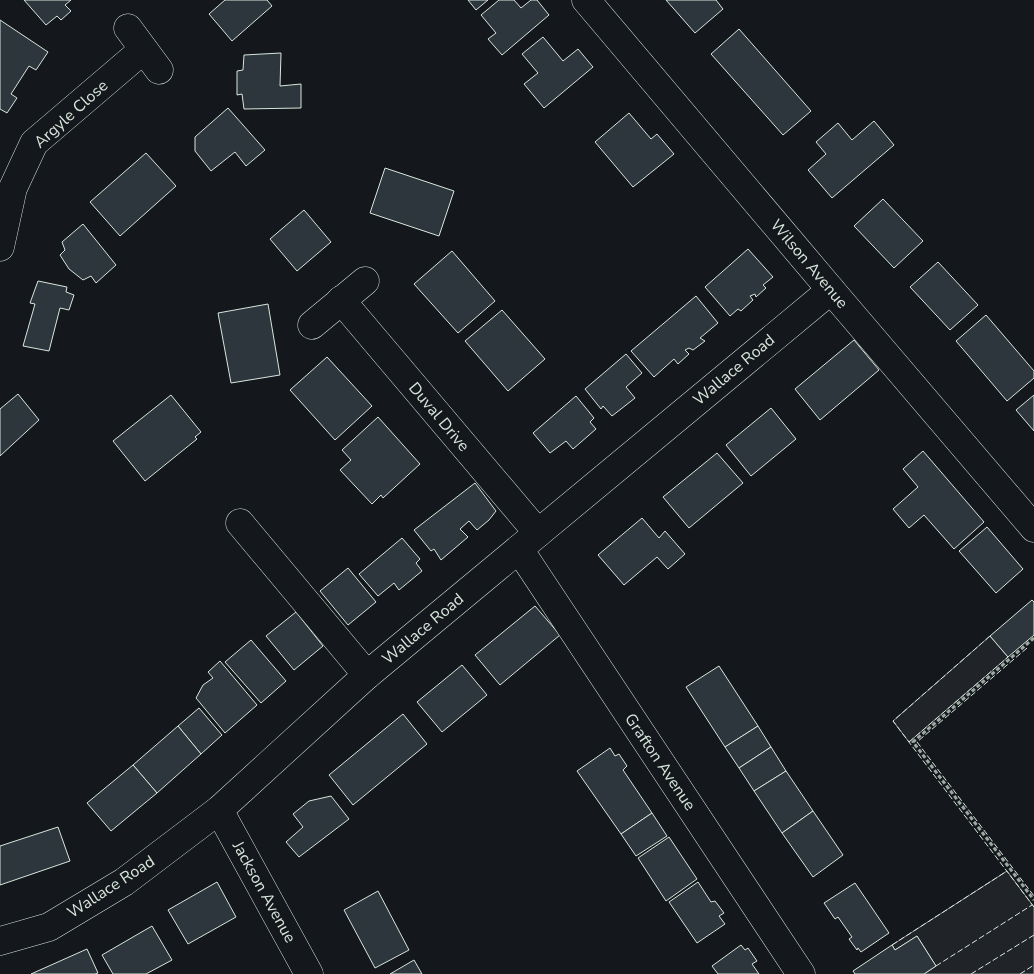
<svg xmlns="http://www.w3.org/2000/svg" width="1034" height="974" font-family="'Nunito Sans',sans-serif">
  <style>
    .green { fill: #202428; stroke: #939e99 }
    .building { fill: #2c363c; stroke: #d8e6dc }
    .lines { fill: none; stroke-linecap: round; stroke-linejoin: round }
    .minor-casing { stroke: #d8e6dc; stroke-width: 29 }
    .path { stroke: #9da8a2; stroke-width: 3; stroke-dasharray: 4 2.5; stroke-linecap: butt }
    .minor { stroke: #14181c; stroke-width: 28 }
    .fence { stroke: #d8e6dc; stroke-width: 1; stroke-dasharray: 6 2.5; stroke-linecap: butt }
    .labels { text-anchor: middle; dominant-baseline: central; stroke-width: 4; stroke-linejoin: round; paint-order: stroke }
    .street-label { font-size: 16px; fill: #d8e6dc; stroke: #14181c }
  </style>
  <rect width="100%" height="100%" fill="#14181c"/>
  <g class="green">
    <path d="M990,636l18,21 -99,85 -16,-21z"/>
    <path d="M1007,871l27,36v67h-110l12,-8 -19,-30 -22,14 -3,-5z"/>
  </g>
  <g class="building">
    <path d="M24,0h47l-6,5 6,6 -10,9 -4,-4 -11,9z"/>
    <path d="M225,0h42l5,6 -40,35 -23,-27z"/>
    <path d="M468,0h20l-12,10z"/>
    <path d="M499,0h15l7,8 10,-8h6l12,15 -47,40 -14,-16 8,-6 -15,-18z"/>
    <path d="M666,0h50l7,9 -28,24z"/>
    <path d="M0,20l48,32 -12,18 -7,-4 -18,28 6,4 -10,15 -7,-4z"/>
    <path d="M739,29l72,82 -28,24 -72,-81z"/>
    <path d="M543,37l20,24 15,-12 15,18 -49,41 -20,-24 14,-11 -16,-19z"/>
    <path d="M281,53l-1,33 21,-2v24l-57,1 -2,-15 -5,1v-24l6,-1 1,-15z"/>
    <path d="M228,108l37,42 -19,16 -11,-14 -24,19 -16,-20v-14z"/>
    <path d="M629,113l22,26 6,-5 17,20 -41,33 -38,-45z"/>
    <path d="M874,121l20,24 -62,53 -24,-28 18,-16 -10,-12 22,-19 14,17z"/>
    <path d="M146,153l30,33 -56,50 -30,-34z"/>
    <path d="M385,168l69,23 -15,45 -69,-23z"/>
    <path d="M883,199l40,42 -29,27 -40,-42z"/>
    <path d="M304,210l27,32 -34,29 -27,-32z"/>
    <path d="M83,224l33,41 -20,18 -5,-7 -8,4 -14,-11 -9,-14 5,-5 -3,-8z"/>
    <path d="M748,249l25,28 -10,8 3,3 -10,9 -1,-3 -5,2 3,4 -12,11 -3,-2 -8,7 -25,-29z"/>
    <path d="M452,251l43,50 -37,32 -44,-49z"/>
    <path d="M938,262l40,43 -28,25 -40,-43z"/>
    <path d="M38,281l29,6 -1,5 8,3 -5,15 -9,-2 -11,43 -26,-5 12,-42 -5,-1z"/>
    <path d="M696,296l22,27 -18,15 5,3 -12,9 -4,-2 -4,2 4,4 -11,10 -4,-5 -20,18 -23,-26z"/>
    <path d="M268,304l12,71 -49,8 -13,-70z"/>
    <path d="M502,310l43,49 -37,32 -43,-50z"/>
    <path d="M986,315l48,56v7l-27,23 -51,-60z"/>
    <path d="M854,340l25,30 -59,50 -25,-31z"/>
    <path d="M626,354l16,19 -16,14 9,11 -23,18 -9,-10 -2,3 -16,-20z"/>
    <path d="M327,357l45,49 -37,34 -45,-50z"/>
    <path d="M18,394l21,26 -39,36v-47z"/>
    <path d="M171,395l30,37 -6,5 2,2 -52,42 -32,-40z"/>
    <path d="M1034,395v36l-18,-21z"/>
    <path d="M576,396l18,22 -4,4 6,7 -23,20 -7,-8 -16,12 -17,-20z"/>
    <path d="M771,408l25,31 -45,37 -25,-31z"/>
    <path d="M378,417l42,47 -37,34 -2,-3 -9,9 -32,-34 11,-10 -9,-10z"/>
    <path d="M923,451l61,71 -30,27 -30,-34 -15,13 -16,-19 25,-22 -15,-18z"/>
    <path d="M717,453l26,30 -54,45 -26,-31z"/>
    <path d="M475,483l21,28 -7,9 -12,10 -8,-9 -9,8 8,8 -27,23 -7,-11 -3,2 -17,-21z"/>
    <path d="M642,518l17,20 6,-7 20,23 -17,15 -11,-12 -33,28 -26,-30z"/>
    <path d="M987,527l36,42 -27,24 -37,-42z"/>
    <path d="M402,538l18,21 -4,4 6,8 -23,19 -5,-7 -16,13 -19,-22z"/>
    <path d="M348,568l28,34 -28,23 -28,-34z"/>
    <path d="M1032,600l2,2v33l-26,22 -18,-21z"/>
    <path d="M535,606l25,29 -60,50 -25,-30z"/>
    <path d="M296,612l27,34 -29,24 -28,-34z"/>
    <path d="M251,640l35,41 -25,22 -36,-41z"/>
    <path d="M220,661l37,44 -32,28 -29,-35 7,-13 10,-7 -5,-6z"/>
    <path d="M462,665l25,30 -45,37 -25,-30z"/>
    <path d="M719,666l39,60 -33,21 -39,-60z"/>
    <path d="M199,708l23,27 -21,19 -23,-28z"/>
    <path d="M403,714l24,30 -74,61 -24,-30z"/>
    <path d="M178,726l23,28 -44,39 -24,-28z"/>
    <path d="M758,726l13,21 -32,21 -14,-21z"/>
    <path d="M771,747l15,24 -32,20 -15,-23z"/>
    <path d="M610,748l5,8 4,-2 8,12 -4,4 29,43 -31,21 -44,-63z"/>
    <path d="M133,765l24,28 -46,38 -24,-28z"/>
    <path d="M786,771l27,40 -31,22 -28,-42z"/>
    <path d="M331,796l18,23 -50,38 -13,-15 17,-15 -10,-13 16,-13z"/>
    <path d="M813,811l30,44 -30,22 -31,-44z"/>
    <path d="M652,813l15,23 -31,20 -15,-22z"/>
    <path d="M58,827l12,34 -70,24v-39z"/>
    <path d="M669,837l28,42 -31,22 -28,-43z"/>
    <path d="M217,882l19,35 -48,27 -20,-34z"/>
    <path d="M698,882l13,20 4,-1 9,12 -5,3 6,8 -28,19 -28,-41z"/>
    <path d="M855,883l34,50 -28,19 -3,-4 -1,2 -8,-11 3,-2 -14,-20 -3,2 -11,-16z"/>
    <path d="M378,891l31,59 -34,18 -31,-58z"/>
    <path d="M152,926l20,34 -26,14h-33l-11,-19z"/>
    <path d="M917,936l19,30 -12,8h-69l-2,-3 39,-26 3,5z"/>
    <path d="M741,945l4,5 3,-2 9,13 -5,3 7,10h-41l-6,-8z"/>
    <path d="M87,949l11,24 -3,1h-64z"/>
    <path d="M414,960l8,14h-32z"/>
  </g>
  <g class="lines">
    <defs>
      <g id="minor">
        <path d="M586,0l245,290 203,238"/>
        <path d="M128,28l31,42"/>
        <path d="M0,247l13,-59 21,-45 109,-93"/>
        <path d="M341,300l197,233"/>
        <path d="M312,325l53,-44"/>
        <path d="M240,523l127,152"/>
        <path d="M519,549l282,425"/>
        <path d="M219,810l90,164"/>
        <path d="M0,941l49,-14 75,-45 95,-72 148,-135 464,-385"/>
      </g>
    </defs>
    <use href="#minor" class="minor-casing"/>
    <path class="path" d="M1034,638l-121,104 121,158"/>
    <use href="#minor" class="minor"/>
    <g class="fence">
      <path d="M990,636l-97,85 141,186"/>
      <path d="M1027,648l-110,94 117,154"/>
      <path d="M909,742l99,-85"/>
      <path d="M892,945l115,-74"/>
      <path d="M936,966l96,-61"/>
      <path d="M971,974l63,-39"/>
      <path d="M1020,974l14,-9"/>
    </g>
  </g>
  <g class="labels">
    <g class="street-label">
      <text transform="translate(71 114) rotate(-42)">Argyle Close</text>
      <text transform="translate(809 264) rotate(50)">Wilson Avenue</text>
      <text transform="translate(734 370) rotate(-40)">Wallace Road</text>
      <text transform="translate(439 417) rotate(50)">Duval Drive</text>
      <text transform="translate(423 629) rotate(-40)">Wallace Road</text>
      <text transform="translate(660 762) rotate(56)">Grafton Avenue</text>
      <text transform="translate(111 887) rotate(-33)">Wallace Road</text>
      <text transform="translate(264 892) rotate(61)">Jackson Avenue</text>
    </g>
  </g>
</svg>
